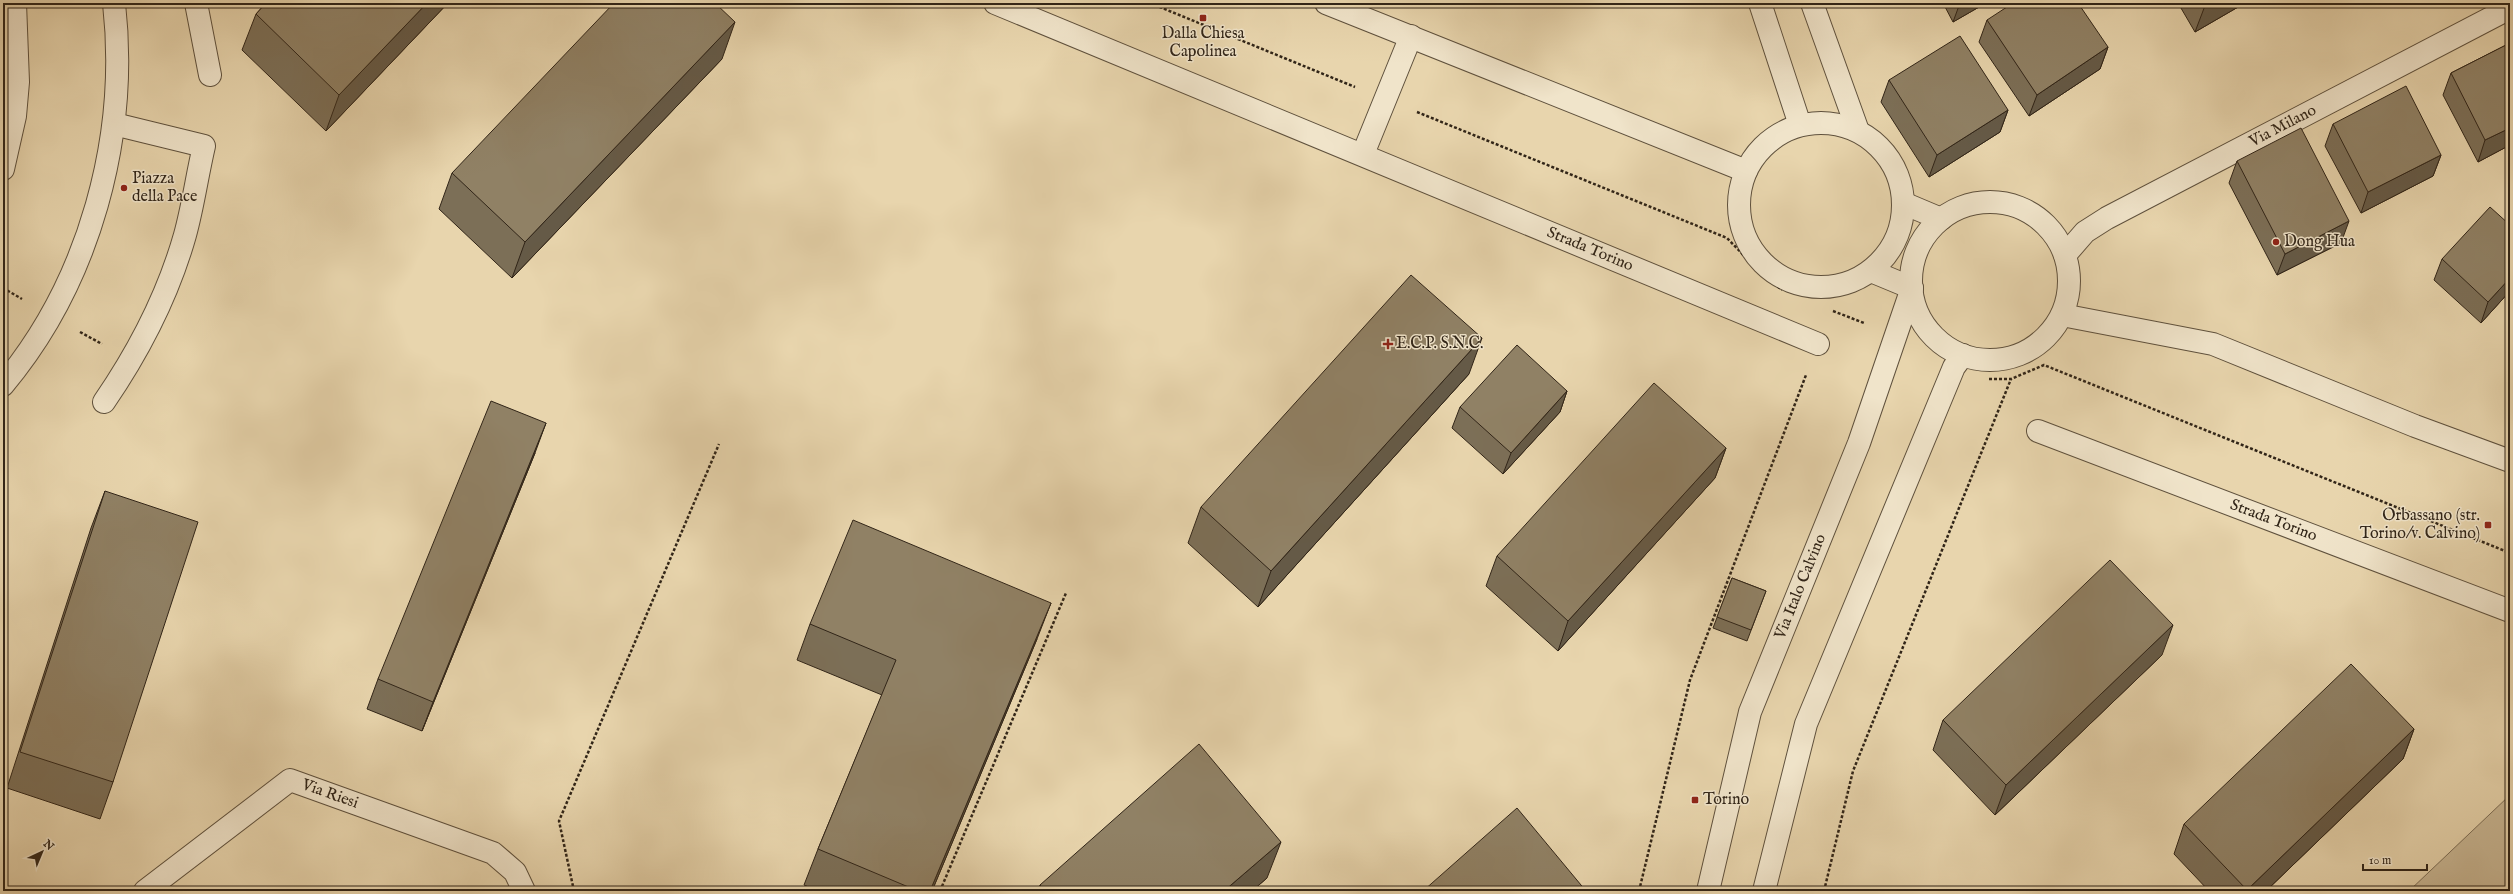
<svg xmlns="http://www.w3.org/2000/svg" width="2513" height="894" font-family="'IM FELL English',serif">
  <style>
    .green { fill: #c9b794; stroke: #7d6e56 }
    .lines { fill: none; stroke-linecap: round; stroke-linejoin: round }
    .minor-casing { stroke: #5f513d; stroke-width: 24 }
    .path { stroke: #312518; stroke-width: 2.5; stroke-dasharray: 3 2; stroke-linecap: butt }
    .minor { stroke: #f0e4ca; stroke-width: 22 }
    .wall { fill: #7c6f57; stroke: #312518 }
    .shaded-wall { fill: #655a47; stroke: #312518 }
    .building { fill: #908165; stroke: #312518 }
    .poi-dot { fill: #8f2418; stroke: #f0e4ca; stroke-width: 1.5 }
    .labels { text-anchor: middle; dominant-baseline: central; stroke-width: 3; stroke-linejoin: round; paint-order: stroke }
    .poi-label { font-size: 16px; fill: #312518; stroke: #f0e4ca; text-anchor: start }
    .street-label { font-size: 16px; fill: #312518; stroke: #f0e4ca }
  </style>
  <rect width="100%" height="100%" fill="#e8d5ad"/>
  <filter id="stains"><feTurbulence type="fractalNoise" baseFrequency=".005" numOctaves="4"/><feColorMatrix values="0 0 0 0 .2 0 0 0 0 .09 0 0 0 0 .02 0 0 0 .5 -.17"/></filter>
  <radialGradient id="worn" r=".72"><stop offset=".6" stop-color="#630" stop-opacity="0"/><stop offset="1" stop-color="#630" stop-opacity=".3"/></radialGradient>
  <path class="green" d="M2510,795v96h-101z"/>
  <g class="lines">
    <defs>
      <g id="minor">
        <path d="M196,3l14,72"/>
        <path id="s1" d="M995,3l823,341"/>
        <path d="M1326,3l420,168"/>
        <path d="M1760,3l40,122"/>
        <path d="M1812,3l46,128"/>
        <circle cx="1821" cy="205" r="82"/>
        <path d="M1363,154l48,-118"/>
        <path d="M3,169l12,-53 3,-34 -3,-79"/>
        <circle cx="1990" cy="281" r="79"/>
        <path d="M1903,203l38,16"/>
        <path id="s2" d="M2065,255l20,-23 22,-14 403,-210"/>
        <path d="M1871,271l41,17"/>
        <path d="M2062,315l151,29 202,82 95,35"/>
        <path d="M3,385c87,-104 126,-248 111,-382"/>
        <path d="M104,402c35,-51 64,-107 81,-167 8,-29 12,-59 19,-89l-90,-22"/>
        <path id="s3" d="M2038,431l472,180"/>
        <path id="s4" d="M145,891l145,-111 203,73 22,19 9,19"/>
        <path id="s5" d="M1708,891l42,-179 109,-269 53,-155"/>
        <path d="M1764,891l42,-167 148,-357 9,-12"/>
      </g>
    </defs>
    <use href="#minor" class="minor-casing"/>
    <g class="path">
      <path d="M1150,3l205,84"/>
      <path d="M1417,112l310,126 32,33 23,19"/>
      <path d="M3,288l19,11"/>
      <path d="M1833,311l31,12"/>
      <path d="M80,332l22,12"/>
      <path d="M1989,379h22l33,-14 466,188"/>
      <path d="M574,891l-15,-70 160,-377"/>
      <path d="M940,891l126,-298"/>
      <path d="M1639,891l51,-211 116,-305"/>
      <path d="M1824,891l29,-120 158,-392"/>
    </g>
    <use href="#minor" class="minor"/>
  </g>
  <g class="wall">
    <path d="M266,3h182l-122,128 -84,-81 14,-36z"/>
    <path d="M1943,3h43l-33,19z"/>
    <path d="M2178,3h67l-50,29z"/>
    <path d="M1987,20l121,27 -8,22 -71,47 -50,-74z"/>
    <path d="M2510,43v102l-32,17 -35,-67 8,-22z"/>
    <path d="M722,59l-210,219 -73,-69 13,-36z"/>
    <path d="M1889,80l119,30 -8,22 -71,45 -48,-75z"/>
    <path d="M2333,124l108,31 -8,21 -72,37 -36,-67z"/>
    <path d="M2237,161l104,82 -64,32 -48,-92z"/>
    <path d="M2510,225v66l-29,32 -47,-43 8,-21z"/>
    <path d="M1469,374l-211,233 -70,-64 13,-36z"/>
    <path d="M1567,391l-7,21 -57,62 -51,-46 8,-21z"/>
    <path d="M1726,448l-11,30 -157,173 -72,-65 11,-30z"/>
    <path d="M535,453l-113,278 -55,-22 11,-30z"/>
    <path d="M105,491l8,291 -13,37 -93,-31 84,-260z"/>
    <path d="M1732,578l34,13 -19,50 -34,-13z"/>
    <path d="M810,624l227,15 -105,252h-114l-14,-6 14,-36 64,-154 -85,-35z"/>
    <path d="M2162,655l-167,160 -62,-65 10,-30z"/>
    <path d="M2414,729l-11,30 -137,132h-57l-35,-37 10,-30z"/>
    <path d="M1267,878l-15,13h-215l3,-6z"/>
  </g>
  <g class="shaded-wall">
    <path d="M427,3h21l-122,128 13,-36z"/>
    <path d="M1960,3h26l-33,19z"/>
    <path d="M2206,3h39l-50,29z"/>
    <path d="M735,22l-13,37 -210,219 13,-36z"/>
    <path d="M2108,47l-8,22 -71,47 8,-21z"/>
    <path d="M2008,110l-8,22 -71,45 8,-22z"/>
    <path d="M2510,128v17l-32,17 7,-22z"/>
    <path d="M2441,155l-8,21 -72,37 7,-21z"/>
    <path d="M2349,221l-8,22 -64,32 8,-21z"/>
    <path d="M2510,278v13l-29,32 7,-21z"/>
    <path d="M1482,338l-13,36 -211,233 13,-36z"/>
    <path d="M1567,391l-7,21 -57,62 8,-21z"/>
    <path d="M546,423l-11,30 -113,278 11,-29z"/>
    <path d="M1726,448l-11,30 -157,173 10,-30z"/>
    <path d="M1051,603l-14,36 -105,252h-2z"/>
    <path d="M2173,625l-11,30 -167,160 11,-30z"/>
    <path d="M2414,729l-11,30 -137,132h-20l1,-1z"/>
    <path d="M1281,842l-14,36 -15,13h-28z"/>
  </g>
  <g class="building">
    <path d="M266,3h161l-88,92 -83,-81z"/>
    <path d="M614,3h101l20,19 -210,220 -73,-69z"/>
    <path d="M2013,3h65l30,44 -71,48 -50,-75z"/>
    <path d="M1960,36l48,74 -71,45 -48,-75z"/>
    <path d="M2510,43v85l-25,12 -34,-67z"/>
    <path d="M2406,86l35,69 -73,37 -35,-68z"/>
    <path d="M2301,128l48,93 -64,33 -48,-93z"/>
    <path d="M2490,207l20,18v53l-22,24 -46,-43z"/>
    <path d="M1411,275l71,63 -211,233 -70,-64z"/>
    <path d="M1517,345l50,46 -56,62 -51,-46z"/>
    <path d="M1654,383l72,65 -158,173 -71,-65z"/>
    <path d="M491,401l55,22 -113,279 -55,-23z"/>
    <path d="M105,491l93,31 -85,260 -93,-30z"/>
    <path d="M853,520l198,83 -121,288h-12l-100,-42 78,-189 -86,-36z"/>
    <path d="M2110,560l63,65 -167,160 -63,-65z"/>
    <path d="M1732,578l34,13 -15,39 -34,-13z"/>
    <path d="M2351,664l63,65 -167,161 -63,-66z"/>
    <path d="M1199,744l82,98 -57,49h-179l-5,-6z"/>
    <path d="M1517,808l69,83h-163z"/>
  </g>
  <g class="poi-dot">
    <rect x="1199" y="14" width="8" height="8" rx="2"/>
    <circle cx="124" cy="188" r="4"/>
    <circle cx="2276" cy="242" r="4"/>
    <path d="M1386 338h4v4h4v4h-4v4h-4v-4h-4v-4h4z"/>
    <rect x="2484" y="521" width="8" height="8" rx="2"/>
    <rect x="1691" y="796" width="8" height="8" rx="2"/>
  </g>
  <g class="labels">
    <g class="poi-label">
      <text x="1203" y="34" text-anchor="middle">Dalla Chiesa<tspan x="1203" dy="18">Capolinea</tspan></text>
      <text x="132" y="179">Piazza<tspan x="132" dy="18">della Pace</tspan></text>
      <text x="2284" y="242">Dong Hua</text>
      <text x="1396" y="344">E.C.P. S.N.C.</text>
      <text x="2480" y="516" text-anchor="end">Orbassano (str.<tspan x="2480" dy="18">Torino/v. Calvino)</tspan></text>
      <text x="1703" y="800">Torino</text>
    </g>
    <g class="street-label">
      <text stroke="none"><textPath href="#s2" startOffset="255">Via Milano</textPath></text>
      <text stroke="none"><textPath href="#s1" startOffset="644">Strada Torino</textPath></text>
      <text stroke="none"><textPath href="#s3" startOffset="252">Strada Torino</textPath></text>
      <text stroke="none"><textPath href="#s5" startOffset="319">Via Italo Calvino</textPath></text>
      <text stroke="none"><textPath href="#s4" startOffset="225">Via Riesi</textPath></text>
    </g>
  </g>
  <rect width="2513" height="894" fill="none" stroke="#e8d5ad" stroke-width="16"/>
  <rect x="4" y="4" width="2505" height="886" fill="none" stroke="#312518" stroke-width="2"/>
  <rect x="8" y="8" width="2497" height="878" fill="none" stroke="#312518"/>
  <g transform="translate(42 852) rotate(44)" stroke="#f0e4ca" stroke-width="3" paint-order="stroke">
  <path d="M0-3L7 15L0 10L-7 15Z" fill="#312518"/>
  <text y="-6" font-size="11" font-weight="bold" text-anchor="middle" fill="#312518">N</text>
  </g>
  <path d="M2363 864v6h64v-6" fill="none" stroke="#312518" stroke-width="2"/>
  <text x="2369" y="864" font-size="12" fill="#312518" stroke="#f0e4ca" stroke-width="3" paint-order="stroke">10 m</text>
  <rect width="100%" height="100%" filter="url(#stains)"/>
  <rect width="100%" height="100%" fill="url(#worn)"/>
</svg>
